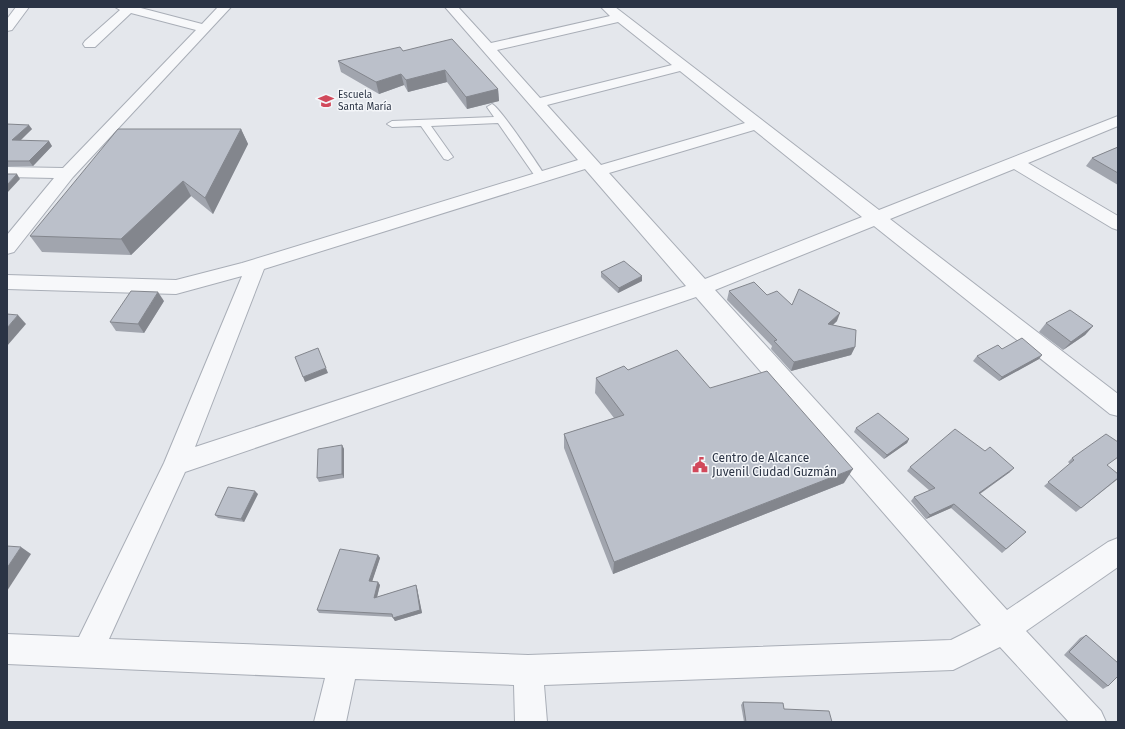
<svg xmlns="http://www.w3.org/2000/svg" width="1125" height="729" font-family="'Fira Sans',sans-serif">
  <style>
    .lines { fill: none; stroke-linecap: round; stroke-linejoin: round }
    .lane-casing { stroke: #a9aeb7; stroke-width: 2 }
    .street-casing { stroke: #a9aeb7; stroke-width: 2 }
    .lane { fill: #f7f8fa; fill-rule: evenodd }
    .street { fill: #f7f8fa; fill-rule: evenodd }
    .wall { fill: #a1a5ae }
    .shaded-wall { fill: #83868d }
    .building { fill: #bbc0ca; stroke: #83868d }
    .labels { text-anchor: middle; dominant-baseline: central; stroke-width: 3; stroke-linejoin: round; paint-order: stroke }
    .far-poi-label { font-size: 10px; fill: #2b3445; stroke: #f4f6f9; text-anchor: start }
    .poi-label { font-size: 12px; fill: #2b3445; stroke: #f4f6f9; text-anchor: start }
  </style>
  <rect width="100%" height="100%" fill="#e4e7ec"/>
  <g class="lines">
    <defs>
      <path id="lane" d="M492,104c7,2 47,62 54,73l-1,2h-8l-39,-56 -67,3 22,31 -5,3 -4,-1 -23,-33 -29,1 -5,-3 5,-3 102,-4 -7,-10z"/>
      <g id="street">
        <path d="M16,7h13l-17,23 -5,1v-12z"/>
        <path d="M115,7h22l65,17 16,-17h13l-158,170 -59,75 -7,2v-19l47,-57 -47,-1v-10l56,1 133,-138 -65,-17 -36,34h-10l-2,-3 2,-3 35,-31z"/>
        <path d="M445,7h13l33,36 119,-27 -9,-9h14l264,203 239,-94v10l-90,37 90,53v14l-6,-2 -98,-59 -124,50 228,175v22l-8,-2 -236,-188 -159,64 292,320 101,-68 10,-4v29l-92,64 75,80 5,11h-37l-69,-75 -47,23 -409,15 3,37h-32l-1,-37 -159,-6 -9,43h-32l11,-44 -318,-14v-30l72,3 85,-174 78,-187 -66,18 -169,-5v-14l169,5 66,-17 336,-103zM618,22l54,43 -132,33 -43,-48zM680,71l65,52 -144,42 -54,-60zM754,130l108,87 -157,62 -96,-106zM585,169l101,117 -491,161 69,-178zM696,297l285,328 -30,15 -423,15 -419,-16 76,-167z"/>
      </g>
    </defs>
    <use href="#lane" class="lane-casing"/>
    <use href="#street" class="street-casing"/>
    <use href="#lane" class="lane"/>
    <use href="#street" class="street"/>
  </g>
  <g class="wall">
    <path d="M403,51l95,38 1,12 -32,8 -20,-27 -39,10 -4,-7 -25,9 -38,-22 -3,-11z"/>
    <path d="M7,124l25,5 -12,11 32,6 -19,20h-26z"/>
    <path d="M241,129l7,15 -35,70 -22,-18 -60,59 -89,-3 -12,-16z"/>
    <path d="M1118,147v38l-32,-19 6,-8z"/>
    <path d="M601,272l41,9 -24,12 -17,-16z"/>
    <path d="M729,291l38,4 70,26 -4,4 22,22 -4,8 -60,16 -20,-22 1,-3 -45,-46z"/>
    <path d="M164,301l-20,32 -28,-2 -6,-9z"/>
    <path d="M1046,323l47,3 -8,9 -22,15 -24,-18z"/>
    <path d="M1002,349l37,10 -40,22 -26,-20 4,-5z"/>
    <path d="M628,370l82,18 134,95 -231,91 -49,-126v-14l50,-16 -19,-25 1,-15z"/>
    <path d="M856,428l53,11 -2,4 -23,16 -30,-27z"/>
    <path d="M342,445l2,4v29l-25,4 -2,-4z"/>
    <path d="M1072,458l35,7 11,14 -42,33 -32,-26 26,-22 -2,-2z"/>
    <path d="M910,467l100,5 -30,22 46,38 -24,21 -51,-45 -25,11 -15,-18 3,-4 16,-6 -23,-20z"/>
    <path d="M258,494l-14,28 -26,-4 -3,-3z"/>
    <path d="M378,555l2,3 -8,23 8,4 -3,12 39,-12 1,3 5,25 -27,8 -2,-4 -74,-4 -2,-3z"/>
    <path d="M1086,635l22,51 -5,3 -39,-34 16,-17z"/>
    <path d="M743,702l41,7 48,13h-88l-3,-17z"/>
  </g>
  <g class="shaded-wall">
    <path d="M445,70l2,12 -39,10 -2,-12z"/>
    <path d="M401,74l3,11 -25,9 -3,-12z"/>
    <path d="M498,89l1,12 -32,8 -1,-12z"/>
    <path d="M29,125l3,4 -16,16 -4,-5z"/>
    <path d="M241,129l7,15 -35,70 -8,-16z"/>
    <path d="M49,141l3,5 -19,20 -4,-5z"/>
    <path d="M17,174l3,5 -13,14v-8z"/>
    <path d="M183,181l8,15 -60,59 -10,-16z"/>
    <path d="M642,276v5l-24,12 1,-5z"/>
    <path d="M158,292l6,9 -20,32 -6,-9z"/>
    <path d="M840,313l-3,8 -12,11 3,-8z"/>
    <path d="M18,315l8,9 -19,22v-18z"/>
    <path d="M1093,326l-8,9 -22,15 8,-8z"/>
    <path d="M855,347l-4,8 -60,16 3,-9z"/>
    <path d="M1042,355l-3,4 -40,22 3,-4z"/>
    <path d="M326,368l2,5 -23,9 -2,-5z"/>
    <path d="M909,439l-2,4 -23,16 3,-4z"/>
    <path d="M342,445l2,4v29l-2,-4z"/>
    <path d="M1014,468l-4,4 -35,25 4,-4z"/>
    <path d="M853,469l-9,14 -231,91 1,-12z"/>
    <path d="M255,491l3,3 -14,28 -3,-3z"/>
    <path d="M954,504l-3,4 -25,11 4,-4z"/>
    <path d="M21,547l10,7 -24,37v-23z"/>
    <path d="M378,555l2,3 -9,27 -2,-4z"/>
    <path d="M378,582l2,3 -4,16 -2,-3z"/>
    <path d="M416,585l1,3 5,25 -27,8 -2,-3z"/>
  </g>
  <g class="building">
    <path d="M452,39l46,50 -32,8 -21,-27 -39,10 -5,-6 -25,8 -38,-21 62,-14 3,4z"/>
    <path d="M7,124l22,1 -17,15 37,1 -20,20h-22z"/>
    <path d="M118,129h123l-36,69 -22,-17 -62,58 -91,-3z"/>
    <path d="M1118,147v26l-26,-15z"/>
    <path d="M7,174h10l-10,11z"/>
    <path d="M624,261l18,15 -23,12 -18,-16z"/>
    <path d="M754,282l13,13 10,-4 15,14 7,-16 41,24 -12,11 28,6 -1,17 -61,15 -20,-21 3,-1 -48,-49z"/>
    <path d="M131,291l27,1 -20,32 -28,-2z"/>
    <path d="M1070,310l23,16 -22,16 -25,-19z"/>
    <path d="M7,314l11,1 -11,13z"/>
    <path d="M1022,338l20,17 -40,22 -25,-21 21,-11 4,4z"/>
    <path d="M318,348l8,20 -23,9 -8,-20z"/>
    <path d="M677,350l33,38 57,-17 86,98 -239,93 -50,-128 60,-19 -28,-37 28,-12 4,4z"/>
    <path d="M878,413l31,26 -22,16 -31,-27z"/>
    <path d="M955,429l30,22 5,-4 24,21 -35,25 47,39 -20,17 -52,-45 -24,11 -16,-18 21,-9 -25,-21z"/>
    <path d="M1106,434l12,8v15l-11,8 11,9v4l-37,30 -33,-26 26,-22 -2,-2z"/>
    <path d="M342,445v29l-25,4 1,-29z"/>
    <path d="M228,487l27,4 -14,28 -26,-4z"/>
    <path d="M7,546l14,1 -14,21z"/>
    <path d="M340,549l38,6 -9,26 9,1 -4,16 42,-13 4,25 -27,8 -1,-4 -75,-4z"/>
    <path d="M1086,635l32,28v13l-10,10 -39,-34z"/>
    <path d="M743,702l40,1 1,6 45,2 3,11h-86z"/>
  </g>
  <defs>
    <symbol id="school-bare" viewBox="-9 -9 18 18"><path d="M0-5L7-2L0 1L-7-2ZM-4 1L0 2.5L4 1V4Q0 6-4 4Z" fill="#d1495b" stroke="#f4f6f9" stroke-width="2.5" paint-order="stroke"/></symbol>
    <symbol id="civic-bare" viewBox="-9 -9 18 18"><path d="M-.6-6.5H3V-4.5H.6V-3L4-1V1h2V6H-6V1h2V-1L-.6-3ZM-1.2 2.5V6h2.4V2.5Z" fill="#d1495b" stroke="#f4f6f9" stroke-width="2.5" paint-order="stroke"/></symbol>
  </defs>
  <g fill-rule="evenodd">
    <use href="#school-bare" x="315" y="90" width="22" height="22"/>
    <use href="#civic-bare" x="689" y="454" width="22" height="22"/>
  </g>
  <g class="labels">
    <g class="far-poi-label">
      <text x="338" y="95">Escuela<tspan x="338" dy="12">Santa María</tspan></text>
    </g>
    <g class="poi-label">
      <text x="712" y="458">Centro de Alcance<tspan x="712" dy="14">Juvenil Ciudad Guzmán</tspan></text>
    </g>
  </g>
  <rect width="1125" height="729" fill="none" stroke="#2b3445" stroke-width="16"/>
</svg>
